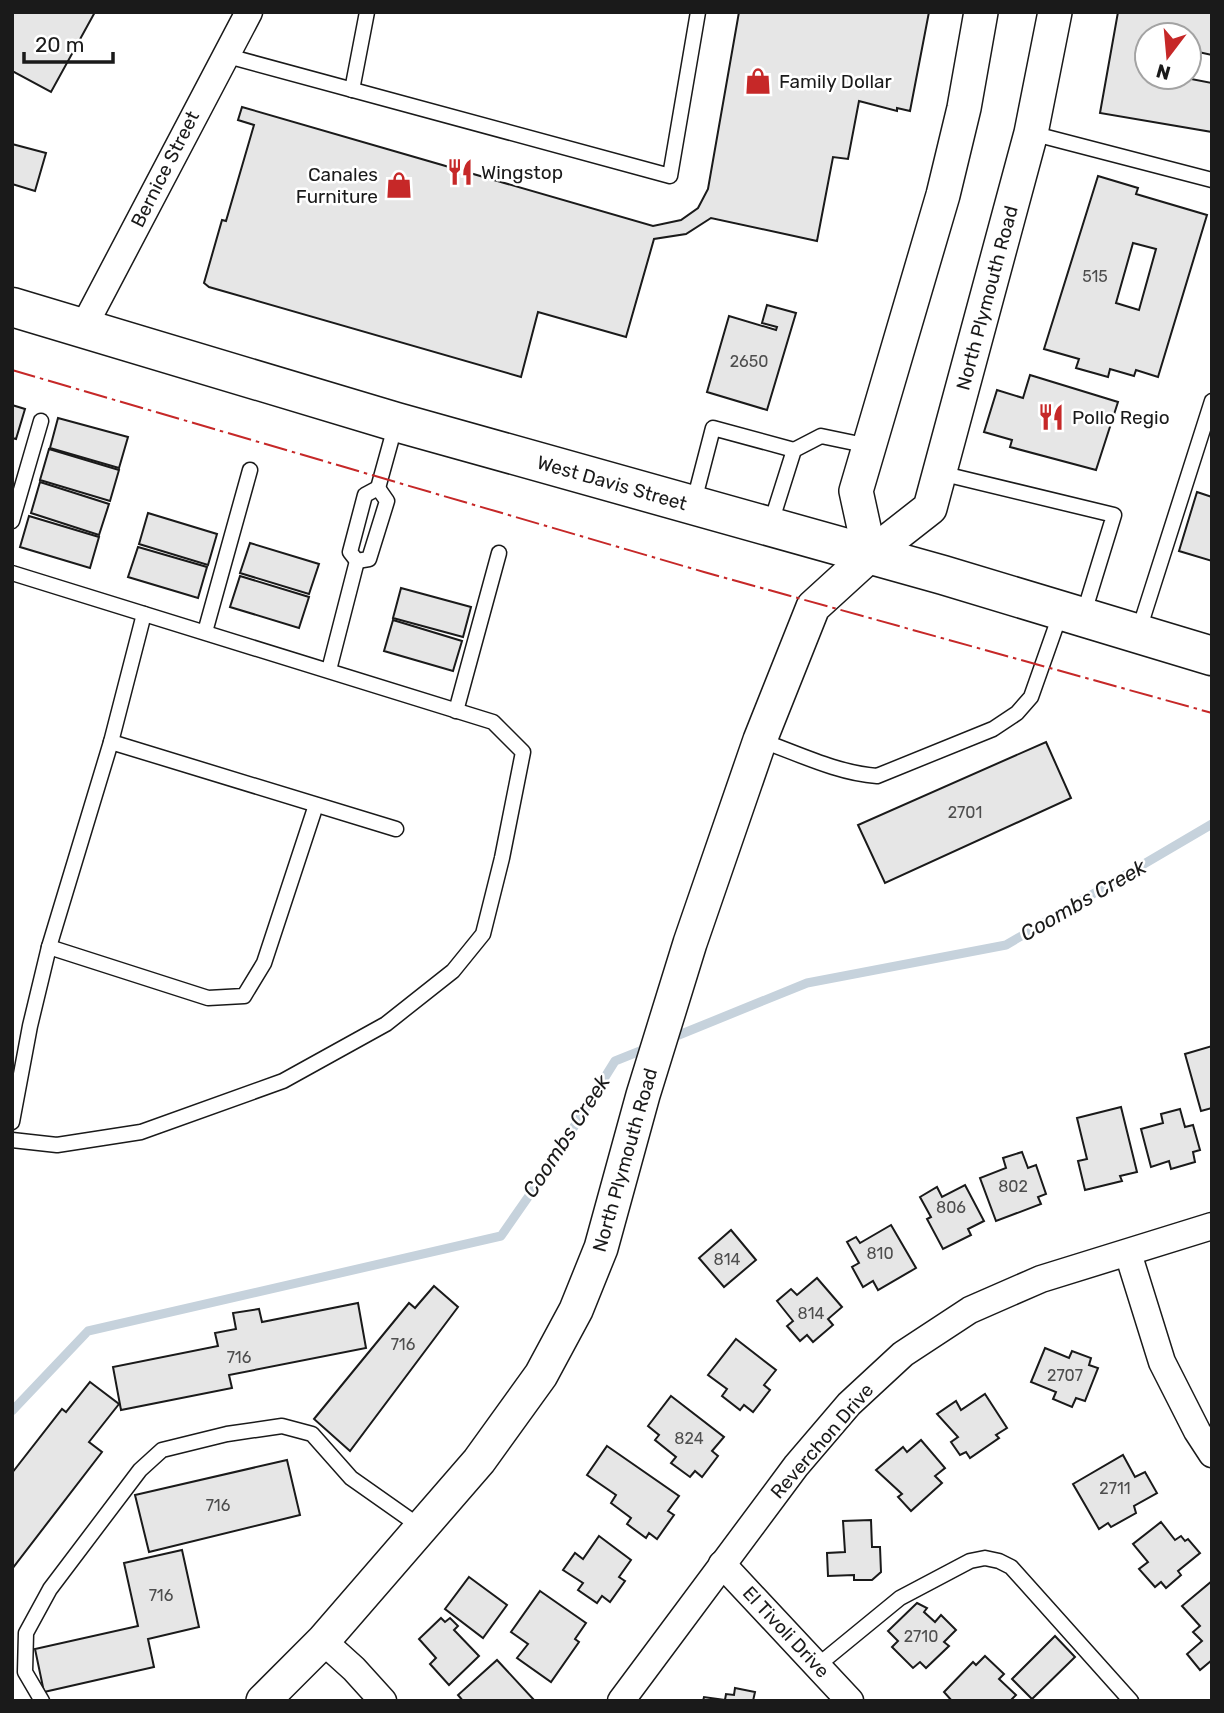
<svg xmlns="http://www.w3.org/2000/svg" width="1224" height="1713" font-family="Rubik,sans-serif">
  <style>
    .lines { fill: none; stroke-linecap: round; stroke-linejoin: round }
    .stream { stroke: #c6d2dc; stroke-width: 9 }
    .building { fill: #e6e6e6; stroke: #1a1a1a; stroke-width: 2; fill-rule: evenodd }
    .service-casing { stroke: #1a1a1a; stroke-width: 17 }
    .minor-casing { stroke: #1a1a1a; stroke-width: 29 }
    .tertiary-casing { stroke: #1a1a1a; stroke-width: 36 }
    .secondary-casing { stroke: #1a1a1a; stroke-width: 41 }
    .service { stroke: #fff; stroke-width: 14 }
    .minor { stroke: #fff; stroke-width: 26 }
    .tertiary { stroke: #fff; stroke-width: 33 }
    .secondary { stroke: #fff; stroke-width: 38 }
    .power { stroke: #c62828; stroke-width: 2; stroke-dasharray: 24 5 3.5 5; stroke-linecap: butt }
    .labels { text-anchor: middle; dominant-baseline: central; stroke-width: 5; stroke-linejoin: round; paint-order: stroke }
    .number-label { font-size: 16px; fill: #4d4d4d }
    .poi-label { font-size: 19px; fill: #1a1a1a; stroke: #fff; text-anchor: start }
    .street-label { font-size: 19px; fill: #1a1a1a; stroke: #fff }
    .water-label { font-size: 21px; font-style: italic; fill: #1a1a1a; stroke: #fff }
  </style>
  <rect width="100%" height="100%" fill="#fff"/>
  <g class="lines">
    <g class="stream">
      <path d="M669,1039l138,-56 199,-38 206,-121"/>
      <path d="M12,1411l76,-80 413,-95 46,-66 68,-109 35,-14"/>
    </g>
  </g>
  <g class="building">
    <path d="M12,12h83l-44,80 -39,-21z"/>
    <path d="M739,12h190l-19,99 -13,-3v3l-38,-10 -11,58 -15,-2 -16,84 -106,-23 -25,16 -32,5 -28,98 -88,-25 -17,65 -312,-90 -5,-4 18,-63 4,1 28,-96 -16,-5 4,-13 411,119 28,-6 17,-12 10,-19z"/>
    <path d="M1118,12h94v43l-23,-5v-15h-42v42h34l31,6v49l-112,-19z"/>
    <path d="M12,144l34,9 -11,38 -23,-7z"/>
    <path d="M1098,176l40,12 -2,6 71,21 -49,162 -22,-7 -2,6 -24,-7 -2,8 -32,-9 3,-9 -35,-10zM1133,243l23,6 -17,61 -23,-7z"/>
    <path d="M767,305l29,8 -29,97 -60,-18 22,-76 47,14 1,-3 -15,-4z"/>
    <path d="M1030,375l88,27 -22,68 -86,-23 2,-7 -28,-8 13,-42 26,8z"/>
    <path d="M12,405l13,4 -9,30 -4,-1z"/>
    <path d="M58,418l70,19 -9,31 -69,-20z"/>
    <path d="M49,449l70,21 -9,31 -70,-21z"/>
    <path d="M40,482l69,22 -10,31 -68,-22z"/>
    <path d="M1197,492l15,5v64l-33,-10z"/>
    <path d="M148,513l69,21 -9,31 -69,-21z"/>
    <path d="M29,516l70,21 -9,31 -70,-21z"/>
    <path d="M250,543l69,21 -10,30 -69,-21z"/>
    <path d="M138,547l69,20 -9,31 -70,-21z"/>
    <path d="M240,576l69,21 -10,31 -69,-21z"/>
    <path d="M401,588l70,19 -8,30 -70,-19z"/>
    <path d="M393,620l69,21 -9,30 -69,-20z"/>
    <path d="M1046,742l25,56 -186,85 -27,-58z"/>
    <path d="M1212,1046v62l-11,3 -16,-57z"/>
    <path d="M1121,1107l16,65 -17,4 2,5 -37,9 -7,-29 9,-2 -10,-41z"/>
    <path d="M1180,1109l5,18 8,-2 7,25 -7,2 2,10 -24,7 -2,-8 -18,6 -10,-38 22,-6 -2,-9z"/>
    <path d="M1022,1152l6,16 8,-3 10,29 -8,3 3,7 -45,17 -16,-43 26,-10 -3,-10z"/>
    <path d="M965,1185l19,36 -16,8 3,6 -28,14 -16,-30 4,-2 -11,-20 17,-10 5,10z"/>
    <path d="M891,1225l25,43 -38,22 -5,-9 -10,6 -11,-20 7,-4 -12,-21 9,-5 4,6z"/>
    <path d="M731,1230l25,30 -32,27 -25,-29z"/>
    <path d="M817,1278l25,29 -14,12 5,6 -20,17 -6,-7 -7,6 -13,-15 6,-5 -16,-20 14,-12 6,6z"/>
    <path d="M434,1286l24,21 -108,144 -36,-32 95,-116 6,5z"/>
    <path d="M358,1303l8,45 -137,27 3,13 -111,22 -8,-43 105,-21 -3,-13 21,-4 -3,-16 26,-4 3,13z"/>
    <path d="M736,1339l40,31 -12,15 6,5 -17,22 -9,-7 -4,5 -18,-14 5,-7 -19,-14z"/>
    <path d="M1045,1348l24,10 3,-7 19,7 -2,7 9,3 -13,33 -9,-3 -4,9 -19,-8 3,-7 -25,-10z"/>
    <path d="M90,1382l29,22 -30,38 13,10 -90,117v-96l50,-64 4,3z"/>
    <path d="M985,1394l22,34 -11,7 3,3 -29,20 -4,-6 -6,3 -9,-13 7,-5 -21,-23 19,-13 5,9z"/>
    <path d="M671,1396l53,41 -12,14 6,5 -16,21 -7,-6 -5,6 -19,-14 5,-6 -21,-17 4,-5 -11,-9z"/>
    <path d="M921,1440l24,28 -10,8 7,7 -31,28 -13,-14 4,-3 -26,-24 27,-23 4,5z"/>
    <path d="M607,1446l72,50 -11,15 6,4 -17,24 -8,-6 -3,5 -19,-14 4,-6 -20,-15 5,-8 -29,-20z"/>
    <path d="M1123,1455l12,22 10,-5 12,21 -23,13 2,7 -25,14 -3,-4 -9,6 -26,-45z"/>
    <path d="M287,1460l13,55 -151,37 -14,-57z"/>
    <path d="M871,1520l1,27h8l1,25 -9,8h-18v-5l-26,1 -1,-23 18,-1 -2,-31z"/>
    <path d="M1161,1522l14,18 6,-4 4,5 3,-2 12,14 -22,18 3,4 -15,13 -5,-6 -6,5 -16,-18 9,-7 -15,-18z"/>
    <path d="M599,1536l32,24 -12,17 6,4 -15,21 -8,-6 -5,7 -19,-13 5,-7 -20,-13 12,-17 8,6z"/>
    <path d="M182,1550l17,77 -51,12 6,28 -110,25 -9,-43 103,-23 -14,-63z"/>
    <path d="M469,1577l38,28 -24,33 -38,-29z"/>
    <path d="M1212,1581v79l-12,10 -13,-16 15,-13 -9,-9 7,-6 -18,-20z"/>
    <path d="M540,1591l46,32 -11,16 4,3 -28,40 -34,-24 11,-14 -17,-12z"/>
    <path d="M917,1603l10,5 -3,4 11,10 6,-7 15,15 -12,12 5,4 -23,22 -6,-6 -7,6 -21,-21 6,-6 -10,-10z"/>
    <path d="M441,1618l4,4 5,-4 8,8 -4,4 25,26 -30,29 -19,-21 6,-6 -17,-19z"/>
    <path d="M1055,1636l20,21 -43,42 -20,-20z"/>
    <path d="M985,1656l19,18 -5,5 17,16 -6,6h-58l-8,-9 29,-30 3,3z"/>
    <path d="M497,1660l38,41h-72l-5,-6z"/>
    <path d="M735,1688l20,4 -2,9h-50l1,-4 21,3 1,-6 8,1z"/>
  </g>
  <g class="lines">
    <defs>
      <g id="service">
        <path d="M224,55l446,121 28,-164"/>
        <path d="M352,90l15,-78"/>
        <path d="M1031,133l181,47"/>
        <path d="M940,473l174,42 -31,101"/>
        <path d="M693,505l20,-77 81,22"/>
        <path d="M12,521l29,-100"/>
        <path d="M770,526l24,-76 27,-14 48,10"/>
        <path d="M357,561l-7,-9 15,-57 13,-7 18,-65"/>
        <path d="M357,561l12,-2 18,-58 -9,-13"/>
        <path d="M12,573l481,149 30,30 -21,106 -19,76 -30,37 -67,53 -103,57 -142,51 -84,13 -45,-5"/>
        <path d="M205,632l45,-162"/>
        <path d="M1138,633l74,-232"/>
        <path d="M329,670l28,-109"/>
        <path d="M456,711l43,-158"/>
        <path d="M760,740c37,13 77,33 117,36l116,-47 24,-16 14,-16 30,-85"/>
        <path d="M111,742l285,87"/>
        <path d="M49,947l159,51 36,-2 20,-33 52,-158"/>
        <path d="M12,1122l18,-96 19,-79 62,-205 33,-128"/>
        <path d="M817,1666l83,-68 70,-37 15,-3 14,3 12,6 120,134"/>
        <path d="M42,1701l-17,-29 1,-39 24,-44 90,-119 22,-20 65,-16 55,-8 30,8 39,44 71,50"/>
      </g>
      <g id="minor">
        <path d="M83,328l166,-316"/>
        <path d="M1128,1253l34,109 35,69 15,23"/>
        <path d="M722,1564l128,137"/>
        <path d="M323,1641l31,28 29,32"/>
        <path d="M621,1701l175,-235 53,-62 54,-50 67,-44 71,-31 171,-53"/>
      </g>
      <g id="tertiary">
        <path d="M870,555l-14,-64 87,-296 21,-87 17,-96"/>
        <path d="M263,1701l60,-60 156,-180 62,-86 35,-65 25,-62 42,-153 47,-152 70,-203 53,-133 57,-52 60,-47 101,-375 24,-121"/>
      </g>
      <path id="secondary" d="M12,307l384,115 547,153 269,81"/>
    </defs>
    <use href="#service" class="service-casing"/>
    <use href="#minor" class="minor-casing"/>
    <use href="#tertiary" class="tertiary-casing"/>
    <use href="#secondary" class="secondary-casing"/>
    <use href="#service" class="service"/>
    <use href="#minor" class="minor"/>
    <use href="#tertiary" class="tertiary"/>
    <use href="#secondary" class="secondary"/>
    <path class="power" d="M12,370l692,202 508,141"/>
  </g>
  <defs>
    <symbol id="shop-bare" viewBox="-9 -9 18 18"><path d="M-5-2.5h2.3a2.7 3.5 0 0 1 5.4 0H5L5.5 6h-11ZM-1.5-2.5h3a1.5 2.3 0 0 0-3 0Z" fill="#c62828" stroke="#fff" stroke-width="2.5" paint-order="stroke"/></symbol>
    <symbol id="restaurant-bare" viewBox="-9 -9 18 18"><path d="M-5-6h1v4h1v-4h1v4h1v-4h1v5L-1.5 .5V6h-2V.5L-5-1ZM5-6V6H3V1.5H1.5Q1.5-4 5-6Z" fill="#c62828" stroke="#fff" stroke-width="2.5" paint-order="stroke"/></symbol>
  </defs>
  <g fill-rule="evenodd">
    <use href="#shop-bare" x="739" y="62" width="38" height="38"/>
    <use href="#restaurant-bare" x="441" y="153" width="38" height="38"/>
    <use href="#shop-bare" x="380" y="166" width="38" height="38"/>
    <use href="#restaurant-bare" x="1032" y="398" width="38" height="38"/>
  </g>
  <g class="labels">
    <g class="number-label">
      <text x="1095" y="276">515</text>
      <text x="749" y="361">2650</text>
      <text x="965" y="812">2701</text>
      <text x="1013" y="1186">802</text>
      <text x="951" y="1207">806</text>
      <text x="880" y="1253">810</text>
      <text x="727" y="1259">814</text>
      <text x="811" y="1313">814</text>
      <text x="403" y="1344">716</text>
      <text x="239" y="1357">716</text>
      <text x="1065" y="1375">2707</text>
      <text x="689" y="1438">824</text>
      <text x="1115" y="1488">2711</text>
      <text x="218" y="1505">716</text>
      <text x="161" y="1595">716</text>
      <text x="921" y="1636">2710</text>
    </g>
    <g class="poi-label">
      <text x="779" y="81">Family Dollar</text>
      <text x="481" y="172">Wingstop</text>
      <text x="378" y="174" text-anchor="end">Canales<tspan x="378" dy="22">Furniture</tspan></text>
      <text x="1072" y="417">Pollo Regio</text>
    </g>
    <g class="street-label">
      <text transform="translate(165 169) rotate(-63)">Bernice Street</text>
      <text transform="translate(987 298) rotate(-75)">North Plymouth Road</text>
      <text transform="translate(612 483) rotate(16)">West Davis Street</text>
      <text transform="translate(625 1160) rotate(-74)">North Plymouth Road</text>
      <text transform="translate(822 1441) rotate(-49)">Reverchon Drive</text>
      <text transform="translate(786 1632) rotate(47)">El Tivoli Drive</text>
    </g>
    <g class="water-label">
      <text transform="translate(1083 900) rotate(-30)">Coombs Creek</text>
      <text transform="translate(566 1136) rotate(-57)">Coombs Creek</text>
    </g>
  </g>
  <rect width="1224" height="1713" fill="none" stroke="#1a1a1a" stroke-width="28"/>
  <g transform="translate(1168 56) rotate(196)"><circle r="33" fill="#ffffff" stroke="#a3a3a3" stroke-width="2"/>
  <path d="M0-5L12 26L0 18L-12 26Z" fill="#c62828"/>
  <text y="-10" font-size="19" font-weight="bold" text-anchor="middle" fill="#1a1a1a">N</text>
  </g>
  <path d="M24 52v10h89v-10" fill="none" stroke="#1a1a1a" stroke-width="3.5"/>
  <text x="35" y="52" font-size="21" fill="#1a1a1a" stroke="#ffffff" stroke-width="5" paint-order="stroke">20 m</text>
</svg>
